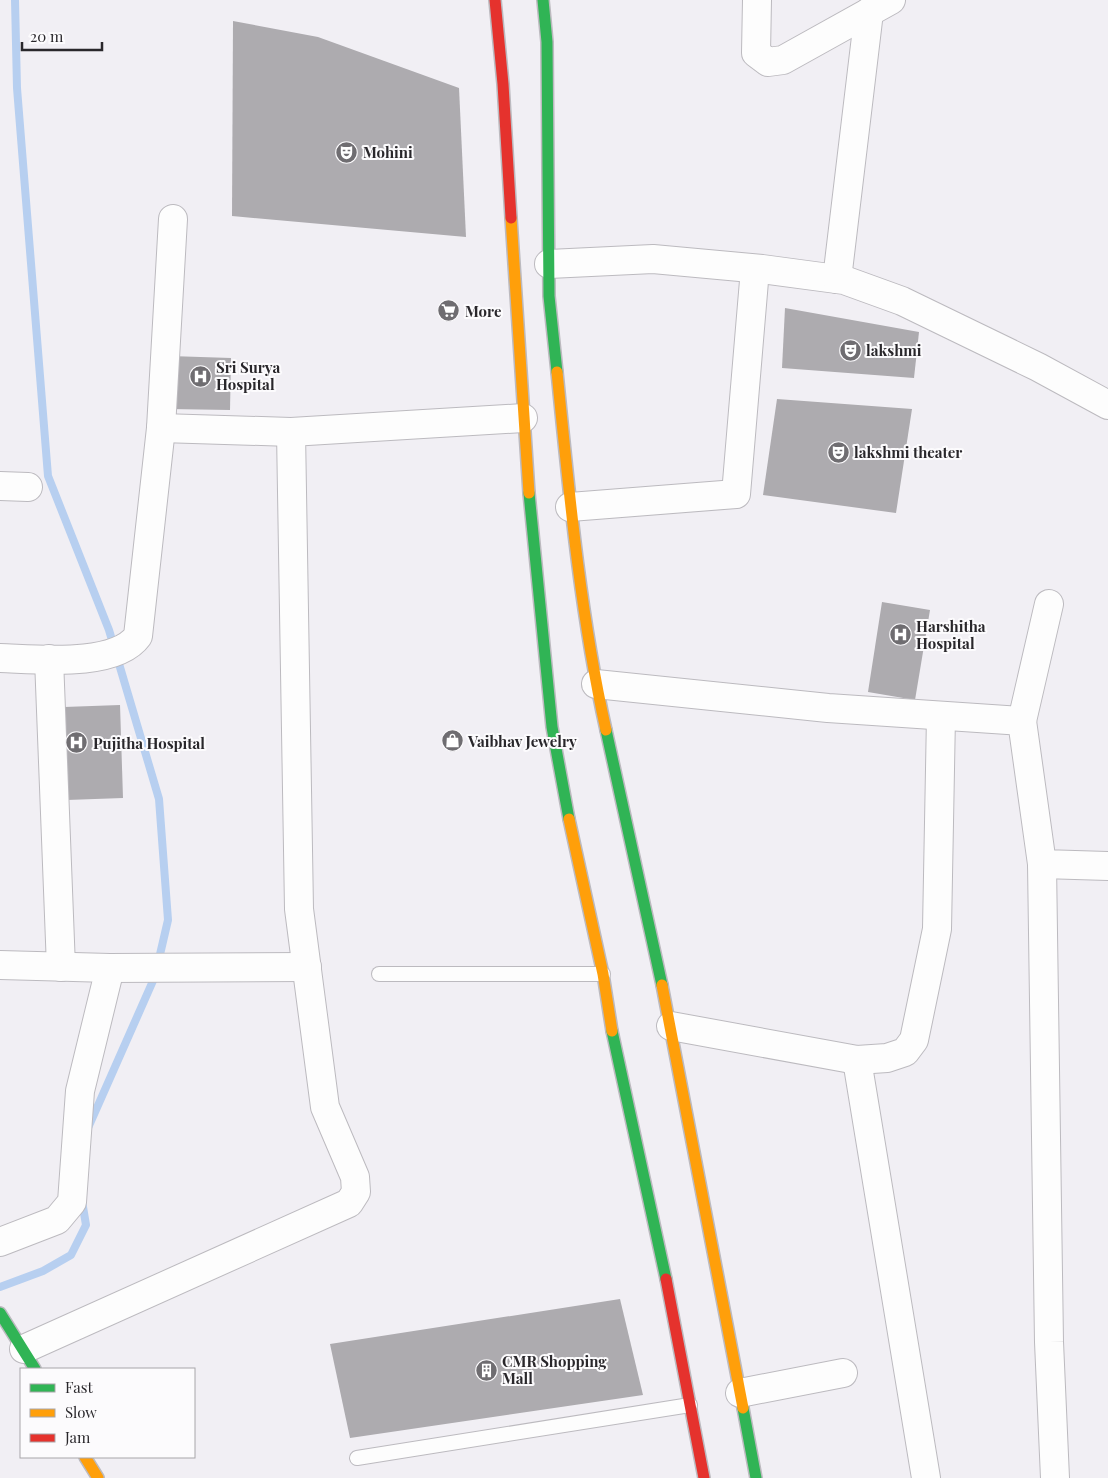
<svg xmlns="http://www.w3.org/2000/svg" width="1108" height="1478" font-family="'Playfair Display',serif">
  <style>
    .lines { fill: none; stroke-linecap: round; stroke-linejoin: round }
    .stream { stroke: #b7cff0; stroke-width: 8 }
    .building { fill: #adabaf }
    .lane-casing { stroke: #bcbabf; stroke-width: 16 }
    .street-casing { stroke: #bcbabf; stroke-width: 30 }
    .fast-casing { stroke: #bcbabf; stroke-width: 14 }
    .slow-casing { stroke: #bcbabf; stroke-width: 14 }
    .jam-casing { stroke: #bcbabf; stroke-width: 14 }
    .lane { stroke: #fdfdfd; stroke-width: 14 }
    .street { stroke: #fdfdfd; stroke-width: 28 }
    .fast { stroke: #30b455; stroke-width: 11 }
    .slow { stroke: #ff9f0a; stroke-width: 11 }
    .jam { stroke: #e5322d; stroke-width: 11 }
    .labels { text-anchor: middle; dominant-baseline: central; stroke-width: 4; stroke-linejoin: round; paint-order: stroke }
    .poi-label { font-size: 15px; font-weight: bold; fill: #29272b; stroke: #fcfbfd; text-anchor: start }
  </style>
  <rect width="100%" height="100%" fill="#f1eff4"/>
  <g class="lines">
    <g class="stream">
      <path d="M15,0l2,88 31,388 61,154 50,169 9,121 -10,43"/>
      <path d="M88,1128l68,-154"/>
      <path d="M0,1287l43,-16 28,-16 15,-30 -4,-24"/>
    </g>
  </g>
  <g class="building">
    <path d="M233,21l85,16 141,51 7,149 -234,-21z"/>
    <path d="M785,308l134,24 -5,46 -132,-10z"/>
    <path d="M170,356l61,2 -1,52 -61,-1z"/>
    <path d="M777,399l135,10 -16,104 -133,-18z"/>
    <path d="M882,602l48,8 -15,90 -47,-8z"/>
    <path d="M120,705l3,93 -56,2 -3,-93z"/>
    <path d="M620,1299l23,96 -293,43 -20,-94z"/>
  </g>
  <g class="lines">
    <defs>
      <g id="lane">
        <path d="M379,974h224"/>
        <path d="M357,1458l333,-53"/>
      </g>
      <g id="street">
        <path d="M757,0l-1,53 12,9 15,-2 108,-60"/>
        <path d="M549,264l104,-5 109,10 82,11 58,21 136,66 70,38"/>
        <path d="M837,279l32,-267"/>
        <path d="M161,428l130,4"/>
        <path d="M0,486l28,1"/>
        <path d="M570,507l166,-13 19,-225"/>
        <path d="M0,658c36,1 115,10 138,-22l23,-208 12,-209"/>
        <path d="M49,659l12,308"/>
        <path d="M596,684l232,24 194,13 20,143 66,2"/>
        <path d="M1022,721l27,-117"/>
        <path d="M1042,864l7,478 6,136"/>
        <path d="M0,965l110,3 197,-1"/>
        <path d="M671,1026l186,34 30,-2 18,-6 9,-12 23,-111 4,-213"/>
        <path d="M857,1060l69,418"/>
        <path d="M0,1242l57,-22 15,-18 8,-111 30,-123"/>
        <path d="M24,1349l325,-146 7,-11 -1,-15 -30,-70 -26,-198 -8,-477 232,-14"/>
        <path d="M740,1393l103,-20"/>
      </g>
      <g id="fast">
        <path d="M543,0l4,42 2,254 8,76"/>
        <path d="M529,493l23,234 17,92"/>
        <path d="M606,730l56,255"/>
        <path d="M612,1031l54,248"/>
        <path d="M0,1313l35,56"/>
        <path d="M743,1408l13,70"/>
      </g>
      <g id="slow">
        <path d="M511,218l18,275"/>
        <path d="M557,372c12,120 23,241 49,358"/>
        <path d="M569,819l34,155 9,57"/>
        <path d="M662,985l81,423"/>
        <path d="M85,1457l13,21"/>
      </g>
      <g id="jam">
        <path d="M495,0l8,84 8,134"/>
        <path d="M666,1279l38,199"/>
      </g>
    </defs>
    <use href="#lane" class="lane-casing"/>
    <use href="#street" class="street-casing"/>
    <use href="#fast" class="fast-casing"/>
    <use href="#slow" class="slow-casing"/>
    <use href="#jam" class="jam-casing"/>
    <use href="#lane" class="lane"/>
    <use href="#street" class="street"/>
    <use href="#fast" class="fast"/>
    <use href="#slow" class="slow"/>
    <use href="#jam" class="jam"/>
  </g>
  <defs>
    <symbol id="theatre-disc" viewBox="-11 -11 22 22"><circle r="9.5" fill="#6f6d71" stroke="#fcfbfd"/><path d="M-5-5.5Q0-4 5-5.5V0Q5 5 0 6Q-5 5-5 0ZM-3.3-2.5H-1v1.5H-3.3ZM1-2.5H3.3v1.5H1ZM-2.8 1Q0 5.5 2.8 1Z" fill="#fff"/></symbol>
    <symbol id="supermarket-disc" viewBox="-11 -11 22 22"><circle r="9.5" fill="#6f6d71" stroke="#fcfbfd"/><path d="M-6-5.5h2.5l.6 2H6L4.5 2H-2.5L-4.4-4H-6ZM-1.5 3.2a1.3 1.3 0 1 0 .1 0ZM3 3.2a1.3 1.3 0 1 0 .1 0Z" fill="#fff"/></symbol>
    <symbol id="hospital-disc" viewBox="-11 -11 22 22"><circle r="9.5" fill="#6f6d71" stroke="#fcfbfd"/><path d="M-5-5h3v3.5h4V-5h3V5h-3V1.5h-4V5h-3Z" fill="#fff"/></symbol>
    <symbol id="shop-disc" viewBox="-11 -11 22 22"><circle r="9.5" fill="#6f6d71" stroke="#fcfbfd"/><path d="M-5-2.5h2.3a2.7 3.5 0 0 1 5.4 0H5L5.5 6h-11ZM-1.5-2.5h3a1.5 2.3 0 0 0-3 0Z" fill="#fff"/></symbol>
    <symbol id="building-disc" viewBox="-11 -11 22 22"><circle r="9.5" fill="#6f6d71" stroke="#fcfbfd"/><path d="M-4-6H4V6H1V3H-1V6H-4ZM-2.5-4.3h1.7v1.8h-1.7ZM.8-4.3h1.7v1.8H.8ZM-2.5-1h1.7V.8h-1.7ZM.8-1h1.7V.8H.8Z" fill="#fff"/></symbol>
  </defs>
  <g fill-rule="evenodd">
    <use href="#theatre-disc" x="334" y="140" width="25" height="25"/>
    <use href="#supermarket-disc" x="436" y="298" width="25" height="25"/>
    <use href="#theatre-disc" x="838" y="338" width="25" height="25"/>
    <use href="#hospital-disc" x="188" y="364" width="25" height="25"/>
    <use href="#theatre-disc" x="826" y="440" width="25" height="25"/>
    <use href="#hospital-disc" x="888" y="622" width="25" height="25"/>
    <use href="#shop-disc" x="440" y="728" width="25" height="25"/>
    <use href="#hospital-disc" x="64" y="730" width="25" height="25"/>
    <use href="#building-disc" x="474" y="1358" width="25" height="25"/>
  </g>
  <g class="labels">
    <g class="poi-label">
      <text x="363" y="152">Mohini</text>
      <text x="465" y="311">More</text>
      <text x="866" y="350">lakshmi</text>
      <text x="216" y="367">Sri Surya<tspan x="216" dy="17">Hospital</tspan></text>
      <text x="854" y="452">lakshmi theater</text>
      <text x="916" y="626">Harshitha<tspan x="916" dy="17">Hospital</tspan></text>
      <text x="468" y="741">Vaibhav Jewelry</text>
      <text x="93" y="743">Pujitha Hospital</text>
      <text x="502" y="1361">CMR Shopping<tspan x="502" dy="17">Mall</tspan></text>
    </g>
  </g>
  <rect x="20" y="1368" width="175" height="90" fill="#fcfbfd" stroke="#a8a6a9"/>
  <rect x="30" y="1384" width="25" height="8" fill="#30b455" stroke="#a8a6a9"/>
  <text x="65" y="1393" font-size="15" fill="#29272b">Fast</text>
  <rect x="30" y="1409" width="25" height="8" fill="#ff9f0a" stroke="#a8a6a9"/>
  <text x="65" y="1418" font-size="15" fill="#29272b">Slow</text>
  <rect x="30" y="1434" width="25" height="8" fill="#e5322d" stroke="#a8a6a9"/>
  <text x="65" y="1443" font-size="15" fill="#29272b">Jam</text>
  <path d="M22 42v8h80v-8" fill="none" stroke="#29272b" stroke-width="2.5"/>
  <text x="30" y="42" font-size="15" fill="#29272b" stroke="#fcfbfd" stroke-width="4" paint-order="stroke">20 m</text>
</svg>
